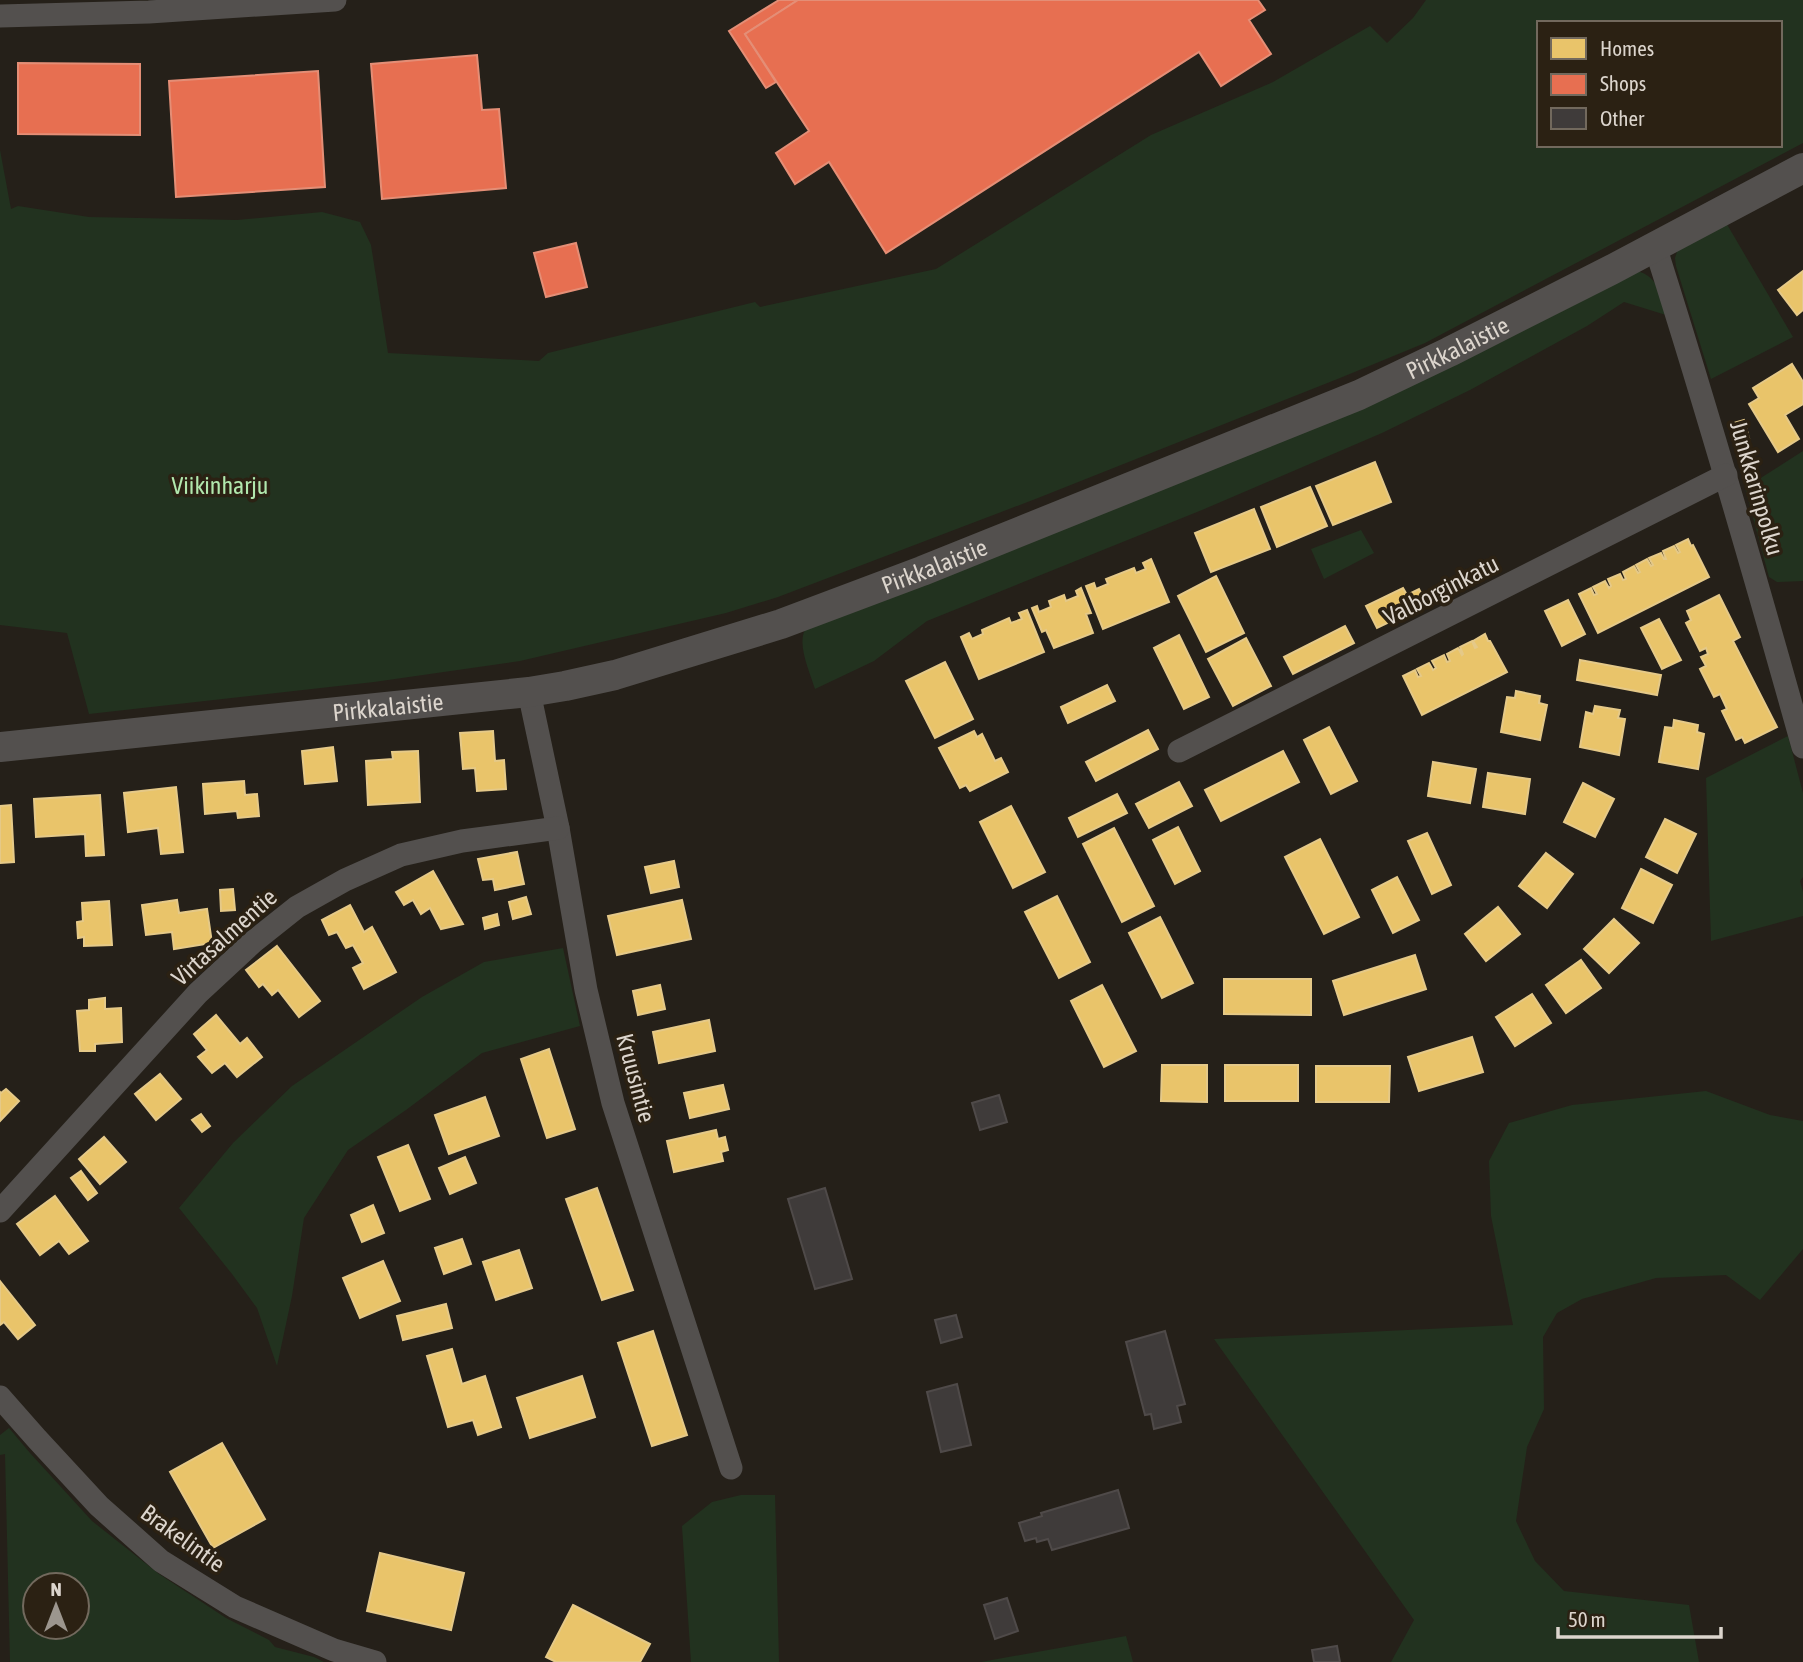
<svg xmlns="http://www.w3.org/2000/svg" width="1803" height="1662" font-family="'Asap Condensed',sans-serif">
  <style>
    .green { fill: #22321f; fill-rule: evenodd }
    .homes { fill: #e9c46a; stroke: #e5c988; stroke-width: 2 }
    .shops { fill: #e76f51; stroke: #e48e76; stroke-width: 2 }
    .building { fill: #3f3b3a; stroke: #4f4a49; stroke-width: 2 }
    .lines { fill: none; stroke-linecap: round; stroke-linejoin: round }
    .minor { stroke: #53504e; stroke-width: 23 }
    .tertiary { stroke: #53504e; stroke-width: 30 }
    .labels { text-anchor: middle; dominant-baseline: central; stroke-width: 7; stroke-linejoin: round; paint-order: stroke }
    .street-label { font-size: 24px; fill: #dcd5cd; stroke: #2b2113 }
    .park-label { font-size: 24px; fill: #b1e7ad; stroke: #2b2113 }
  </style>
  <rect width="100%" height="100%" fill="#252019"/>
  <g class="green">
    <path d="M1426,0h377v143l-378,200 -85,35 -302,120 -260,99 -52,16 -206,48 -146,21 -285,32 -22,-81 -67,-8v-475l11,59 7,-3 71,11 148,3 85,-8 38,10 11,23 17,108 151,8 9,-8 207,-51 5,5 176,-38 215,-134 122,-53 97,-56 17,17 26,-25zM1539,23h241v122h-241z"/>
    <path d="M1725,221l68,116 -82,42 -35,-113 -1,-8 3,-9z"/>
    <path d="M1632,270c27,4 27,23 34,45l-42,-13 -37,24 -117,64 -88,43 -180,77 -275,111 -53,40 -59,28c-5,-17 -20,-48 -8,-62z"/>
    <path d="M1803,451v130l-26,1 -8,-5 -24,-89z"/>
    <path d="M1361,530l13,23 -50,26 -13,-30z"/>
    <path d="M1788,736l15,57v84l-3,4 3,11v24l-92,25 -5,-163z"/>
    <path d="M563,948l17,78 -98,27 -76,57 -58,40 -44,68 -12,78 -15,70 -20,-58 -25,-34 -53,-66 54,-65 59,-57 130,-89 62,-35z"/>
    <path d="M1706,1091l64,24 33,6v128l-43,51 -34,-25 -70,3 -74,21 -25,14 -14,24 1,72 -17,38 -11,74 19,40 29,30 125,14 10,57h-308l23,-42 -200,-281 299,-14 -22,-109 -2,-55 20,-38 63,-18z"/>
    <path d="M9,1428l21,25 62,68 67,53 67,44 43,22 6,7 39,10 10,5h-314l-5,-208 -5,1v-20zM35,1585h42v42h-42z"/>
    <path d="M741,1495h34l4,167h-88l-9,-136 30,-24z"/>
    <path d="M1126,1636l7,26h-152z"/>
  </g>
  <g class="homes">
    <path d="M1803,271v39l-6,5 -19,-25z"/>
    <path d="M1792,364l11,18v22l-18,11 14,24 -21,13 -29,-48 10,-6 -6,-10z"/>
    <path d="M1744,420l5,18 -9,3 -6,-18z"/>
    <path d="M1375,462l16,40 -58,23 -17,-39z"/>
    <path d="M1310,487l17,39 -50,21 -16,-40z"/>
    <path d="M1254,509l16,40 -59,23 -16,-39z"/>
    <path d="M1688,539l3,7 2,-1 16,32 -111,56 -19,-39 12,-6 3,7 3,-1 -4,-7 12,-6 4,7 2,-2 -3,-7 12,-5 3,6 3,-1 -3,-7 11,-6 4,7 2,-1 -4,-7 11,-6 4,7 2,-1 -4,-7 12,-5 3,6h2l-3,-8 11,-5 4,7 2,-1 -4,-7z"/>
    <path d="M1151,559l18,43 -66,27 -17,-43 8,-3 2,6 12,-5 -2,-5 28,-11 2,5 10,-4 -3,-6z"/>
    <path d="M1216,576l28,57 -38,19 -28,-56z"/>
    <path d="M1081,588l10,25 -5,1 7,19 -39,15 -8,-18 -4,2 -10,-24 5,-2 2,6 12,-5 -2,-6 15,-6 2,6 12,-5 -2,-5z"/>
    <path d="M1403,588l4,7 12,-6 8,15 -50,24 -11,-22z"/>
    <path d="M1719,595l21,42 -7,4 44,86 -32,16 -3,-6 -6,3 -14,-29 5,-2 -7,-15 -6,3 -14,-28 6,-3 -5,-9 7,-3 -2,-6 -6,3 -14,-28 5,-3 -4,-9z"/>
    <path d="M1568,600l17,34 -23,12 -17,-35z"/>
    <path d="M1027,610l17,42 -65,27 -18,-42 8,-4 3,6 11,-5 -1,-4 27,-12 2,5 11,-4 -3,-6z"/>
    <path d="M1659,619l22,41 -19,9 -21,-41z"/>
    <path d="M1345,626l9,17 -61,31 -9,-17z"/>
    <path d="M1485,634l3,7h2l17,31 -85,43 -19,-39 12,-6 3,7 3,-1 -4,-7 12,-6 4,7 3,-2 -4,-7 12,-6 3,7 3,-1 -3,-7 11,-6 4,7 1,-1 -3,-7 12,-6 3,7 2,-1 -4,-6z"/>
    <path d="M1179,635l30,62 -25,12 -30,-61z"/>
    <path d="M1246,638l25,48 -38,20 -25,-47z"/>
    <path d="M1580,660l81,15 -4,20 -80,-15z"/>
    <path d="M945,662l28,57 -38,19 -29,-57z"/>
    <path d="M1107,685l8,16 -47,22 -7,-16z"/>
    <path d="M1516,691l24,5 -1,7 8,2 -7,35 -39,-8 6,-35 8,1z"/>
    <path d="M1595,706l25,4 -2,8 7,1 -6,36 -39,-8 6,-35 7,2z"/>
    <path d="M1674,720l24,5 -1,7 7,2 -6,35 -39,-7 6,-35 8,1z"/>
    <path d="M1329,727l28,54 -26,13 -27,-54z"/>
    <path d="M1148,730l10,19 -62,32 -10,-19z"/>
    <path d="M493,731l2,30 9,-1 2,29 -29,2 -2,-23 -12,1 -3,-36z"/>
    <path d="M974,731l3,6 5,-3 13,27 6,-3 7,14 -38,19 -4,-6 -6,3 -21,-40z"/>
    <path d="M333,747l4,34 -32,3 -3,-33z"/>
    <path d="M418,751l2,51 -52,3 -2,-44 27,-2 -1,-7z"/>
    <path d="M1283,751l16,31 -78,39 -16,-31z"/>
    <path d="M1433,762l43,7 -6,34 -42,-7z"/>
    <path d="M1488,773l42,6 -5,35 -42,-7z"/>
    <path d="M244,781l1,14 12,-1 2,22 -21,2 -1,-7 -32,3 -2,-30z"/>
    <path d="M1179,782l13,24 -43,22 -13,-24z"/>
    <path d="M1583,783l31,16 -19,38 -31,-15z"/>
    <path d="M176,787l7,65 -22,2 -3,-26 -30,4 -4,-39z"/>
    <path d="M1117,794l10,19 -49,24 -9,-19z"/>
    <path d="M100,795l4,60 -18,1 -1,-22 -49,3 -2,-38z"/>
    <path d="M11,805l3,57 -14,1v-57z"/>
    <path d="M1011,806l34,66 -32,16 -33,-66z"/>
    <path d="M1665,819l31,15 -19,39 -31,-16z"/>
    <path d="M1178,827l22,44 -25,13 -22,-44z"/>
    <path d="M1114,828l40,78 -32,16 -39,-78z"/>
    <path d="M1427,833l24,52 -19,9 -24,-53z"/>
    <path d="M1320,839l39,78 -35,17 -39,-77z"/>
    <path d="M517,852l7,32 -29,6 -2,-11 -10,1 -5,-21z"/>
    <path d="M1546,853l27,21 -26,34 -28,-22z"/>
    <path d="M674,861l5,26 -28,6 -6,-26z"/>
    <path d="M1641,869l31,16 -19,38 -31,-15z"/>
    <path d="M433,871l30,53 -22,5 -11,-21 -9,6 -8,-14 -9,5 -8,-13z"/>
    <path d="M1397,877l22,43 -26,13 -21,-43z"/>
    <path d="M233,889l2,21 -14,1 -1,-21z"/>
    <path d="M1057,896l33,66 -31,16 -34,-66z"/>
    <path d="M526,897l5,17 -18,5 -4,-17z"/>
    <path d="M177,900l2,13 28,-4 5,34 -38,6 -2,-17 -26,3 -4,-30z"/>
    <path d="M682,900l9,39 -74,16 -9,-39z"/>
    <path d="M109,901l3,44 -28,1v-9l-6,1 -1,-16 6,-1 -1,-18z"/>
    <path d="M350,905l14,27 8,-5 24,45 -32,17 -11,-21 10,-5 -10,-18 -7,3 -9,-16 -8,3 -7,-15z"/>
    <path d="M1498,907l22,27 -34,27 -21,-27z"/>
    <path d="M497,914l2,11 -14,4 -2,-11z"/>
    <path d="M1160,917l33,66 -31,15 -33,-65z"/>
    <path d="M1614,919l25,24 -30,30 -25,-24z"/>
    <path d="M277,946l43,55 -21,16 -21,-27 -6,5 -9,-11 -4,3 -13,-17z"/>
    <path d="M1415,955l11,34 -82,26 -11,-34z"/>
    <path d="M1581,960l20,28 -35,25 -20,-28z"/>
    <path d="M1224,979h87v36l-87,-1z"/>
    <path d="M660,985l5,24 -27,6 -5,-24z"/>
    <path d="M1102,985l34,66 -32,16 -33,-66z"/>
    <path d="M1532,994l19,29 -36,23 -19,-29z"/>
    <path d="M105,998v11l16,-1 1,34 -27,2v7h-15l-3,-40 12,-1v-10z"/>
    <path d="M216,1015l24,29 7,-6 15,19 -25,20 -12,-14 -13,10 -14,-16 9,-7 -13,-16z"/>
    <path d="M709,1020l6,31 -56,12 -6,-31z"/>
    <path d="M1472,1037l11,35 -64,19 -11,-34z"/>
    <path d="M549,1049l26,80 -28,9 -26,-79z"/>
    <path d="M1162,1065h45v37l-46,-1z"/>
    <rect x="1225" y="1065" width="73" height="36"/>
    <path d="M1316,1066h74l-1,36h-73z"/>
    <path d="M160,1074l21,25 -25,21 -21,-26z"/>
    <path d="M723,1085l6,24 -39,9 -6,-25z"/>
    <path d="M6,1089l13,12 -19,20v-29l1,1z"/>
    <path d="M485,1097l14,39 -50,18 -14,-39z"/>
    <path d="M201,1114l9,12 -8,6 -10,-12z"/>
    <path d="M716,1130l2,9 7,-2 3,13 -7,2 2,9 -49,11 -7,-31z"/>
    <path d="M104,1137l22,25 -26,22 -21,-25z"/>
    <path d="M408,1145l22,54 -30,12 -22,-54z"/>
    <path d="M465,1157l11,26 -26,11 -11,-26z"/>
    <path d="M81,1171l16,22 -9,7 -17,-22z"/>
    <path d="M597,1188l36,102 -31,10 -36,-101z"/>
    <path d="M55,1196l33,45 -19,13 -10,-13 -19,14 -23,-31z"/>
    <path d="M373,1205l11,28 -22,9 -11,-27z"/>
    <path d="M462,1239l9,25 -27,10 -9,-26z"/>
    <path d="M519,1250l13,38 -36,12 -13,-38z"/>
    <path d="M383,1261l17,40 -40,17 -17,-40z"/>
    <path d="M0,1281l35,44 -17,14 -14,-17 -4,3z"/>
    <path d="M446,1304l6,24 -49,12 -6,-24z"/>
    <path d="M653,1331l34,104 -35,11 -34,-103z"/>
    <path d="M452,1349l10,35 23,-8 16,51 -23,8 -5,-15 -25,7 -21,-71z"/>
    <path d="M582,1376l13,41 -65,21 -13,-40z"/>
    <path d="M222,1443l43,76 -52,29 -43,-76z"/>
    <path d="M380,1553l84,20 -13,57 -84,-19z"/>
    <path d="M573,1605l77,39 -10,18h-84l-10,-5z"/>
  </g>
  <g class="shops">
    <path d="M779,0h19l-53,34 31,48 -10,6 -37,-57z"/>
    <path d="M798,0h460l7,10 -16,10 22,34 -50,32 -22,-34 -313,201 -57,-91 -34,22 -19,-31 33,-22 -64,-97z"/>
    <path d="M477,55l5,55 17,-1 7,79 -124,11 -11,-135z"/>
    <path d="M18,63l122,1v71l-122,-1z"/>
    <path d="M318,71l7,116 -149,10 -7,-116z"/>
    <path d="M576,243l11,44 -41,10 -12,-44z"/>
  </g>
  <g class="building">
    <path d="M999,1095l8,27 -27,8 -8,-27z"/>
    <path d="M825,1188l27,91 -37,10 -27,-90z"/>
    <path d="M956,1315l6,22 -21,6 -6,-23z"/>
    <path d="M1165,1331l20,73 -8,2 4,16 -27,7 -3,-15 -6,1 -19,-73z"/>
    <path d="M957,1384l14,61 -30,7 -14,-60z"/>
    <path d="M1118,1490l11,38 -77,22 -4,-11 -11,3 -1,-4 -11,3 -6,-18 23,-7 -1,-3z"/>
    <path d="M1007,1598l11,33 -23,8 -11,-34z"/>
    <path d="M1337,1646l3,16h-26l-2,-12z"/>
  </g>
  <g class="lines">
    <g class="minor">
      <path d="M0,16l149,-4 186,-12"/>
      <path d="M1655,246c53,166 101,333 148,501"/>
      <path d="M529,692l29,136 28,162 27,113 118,365"/>
      <path d="M1179,751l547,-276"/>
      <path d="M0,1211l198,-218 55,-51 44,-35 48,-27 56,-25 61,-14 96,-13"/>
      <path d="M0,1397l37,42 62,67 62,55 74,46 99,43 41,12"/>
    </g>
    <path class="tertiary" id="s1" d="M0,747l529,-55 36,-6 50,-11 166,-51 141,-53 437,-176 90,-43 162,-82 192,-102"/>
  </g>
  <g class="labels">
    <g class="street-label">
      <text stroke="none"><textPath href="#s1" startOffset="1524">Pirkkalaistie</textPath></text>
      <text transform="translate(1757 488) rotate(74)">Junkkarinpolku</text>
      <text stroke="none"><textPath href="#s1" startOffset="957">Pirkkalaistie</textPath></text>
      <text transform="translate(1441 590) rotate(-27)">Valborginkatu</text>
      <text stroke="none"><textPath href="#s1" startOffset="390">Pirkkalaistie</textPath></text>
      <text transform="translate(224 937) rotate(-42)">Virtasalmentie</text>
      <text transform="translate(636 1078) rotate(75)">Kruusintie</text>
      <text transform="translate(183 1538) rotate(36)">Brakelintie</text>
    </g>
    <g class="park-label">
      <text x="220" y="485">Viikinharju</text>
    </g>
  </g>
  <rect x="1537" y="21" width="245" height="126" fill="#2b2113" stroke="#72695d" stroke-width="2"/>
  <rect x="1551" y="38" width="35" height="21" fill="#e9c46a" stroke="#72695d" stroke-width="2"/>
  <text x="1600" y="56" font-size="21" fill="#dcd5cd">Homes</text>
  <rect x="1551" y="74" width="35" height="21" fill="#e76f51" stroke="#72695d" stroke-width="2"/>
  <text x="1600" y="91" font-size="21" fill="#dcd5cd">Shops</text>
  <rect x="1551" y="108" width="35" height="21" fill="#3f3b3a" stroke="#72695d" stroke-width="2"/>
  <text x="1600" y="126" font-size="21" fill="#dcd5cd">Other</text>
  <g transform="translate(56 1606)"><circle r="33" fill="#2b2113" stroke="#72695d" stroke-width="2"/>
  <path d="M0-5L12 26L0 18L-12 26Z" fill="#9c968e"/>
  <text y="-10" font-size="19" font-weight="bold" text-anchor="middle" fill="#dcd5cd">N</text>
  </g>
  <path d="M1558 1627v10h163v-10" fill="none" stroke="#dcd5cd" stroke-width="3.5"/>
  <text x="1568" y="1627" font-size="21" fill="#dcd5cd" stroke="#2b2113" stroke-width="5" paint-order="stroke">50 m</text>
</svg>
